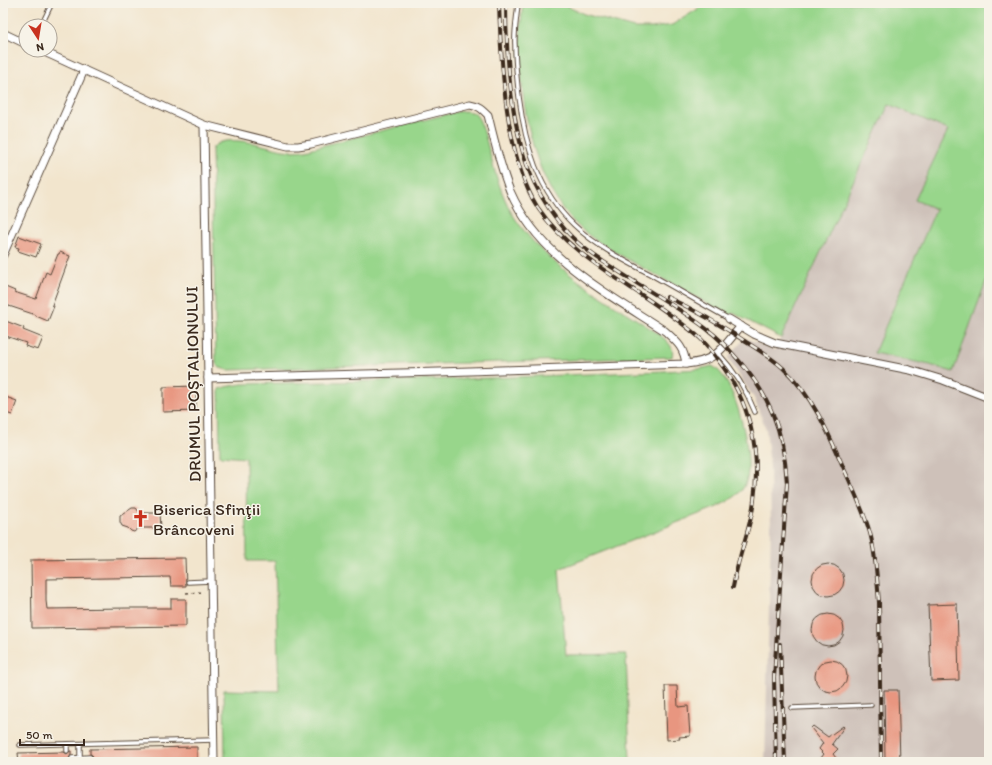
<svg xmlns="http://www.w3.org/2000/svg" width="992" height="765" font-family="Itim,sans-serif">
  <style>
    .industrial { fill: #cec1b9 }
    .green { fill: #98d68b; stroke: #6a8054 }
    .building { fill: #e89680 }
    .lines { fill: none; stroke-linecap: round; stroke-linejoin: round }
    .service-casing { stroke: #564638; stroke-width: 5.5 }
    .minor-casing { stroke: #564638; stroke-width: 9 }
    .path { stroke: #564638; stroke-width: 1.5; stroke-dasharray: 3 3; stroke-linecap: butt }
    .service { stroke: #fff; stroke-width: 3.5 }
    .minor { stroke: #fff; stroke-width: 7 }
    .rail-casing { stroke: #3b2a1e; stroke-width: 4 }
    .rail { stroke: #f7f3e8; stroke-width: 2.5; stroke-dasharray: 8; stroke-linecap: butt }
    .labels { text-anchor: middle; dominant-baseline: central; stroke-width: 3; stroke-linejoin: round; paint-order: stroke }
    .street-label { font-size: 17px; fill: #3b2a1e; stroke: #f7f3e8 }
    .poi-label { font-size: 17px; fill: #3b2a1e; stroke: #f7f3e8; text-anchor: start }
  </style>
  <rect width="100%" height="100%" fill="#f7f3e8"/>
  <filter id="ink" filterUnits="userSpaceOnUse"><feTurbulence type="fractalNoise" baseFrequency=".025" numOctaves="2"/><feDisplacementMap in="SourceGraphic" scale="8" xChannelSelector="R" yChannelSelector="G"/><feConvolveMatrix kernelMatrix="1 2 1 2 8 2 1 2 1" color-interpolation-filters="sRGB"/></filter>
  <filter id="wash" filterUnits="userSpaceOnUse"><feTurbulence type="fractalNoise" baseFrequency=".012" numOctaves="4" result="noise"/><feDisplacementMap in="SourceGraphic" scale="16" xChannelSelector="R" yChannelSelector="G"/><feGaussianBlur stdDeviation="0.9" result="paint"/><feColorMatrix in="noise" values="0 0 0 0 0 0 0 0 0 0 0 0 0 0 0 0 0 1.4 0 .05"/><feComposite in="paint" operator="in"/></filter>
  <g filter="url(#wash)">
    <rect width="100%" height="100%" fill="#f2e5cd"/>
    <path class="industrial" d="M889,103l59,27 -33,70 21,8 -62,145 56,12 23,7 36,-99v489h-224l6,-234 -1,-62 -4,-37 -12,-31 -26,-40 17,-20 30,12z"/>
    <g class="green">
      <path d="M523,3h43l2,4 16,7 50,14h18l20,-3 26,-16 5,-6h286v270l-36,99 -23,-7 -56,-12 62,-144 -21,-9 33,-70 -59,-26 -108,234 -48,-25 -4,3c-29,-17 -58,-33 -88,-49 -20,-12 -43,-23 -61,-39 -44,-40 -57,-111 -60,-168 -1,-18 1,-38 3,-57z"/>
      <path d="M465,111c4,1 8,0 11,4 7,7 12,33 15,43 5,18 11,37 20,54 34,56 97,87 149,123 7,6 15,12 12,22l-444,13 -8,-2 -4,-4 -4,-215c11,-18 54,-2 71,1 8,1 14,1 22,0l151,-38z"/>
      <path d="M712,366c23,9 43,93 34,116 -4,13 -18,19 -29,25l-158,62 7,86 60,-1 4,108h-405l-1,-72 55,1 -4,-130h-28l-1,-103 -26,-2 -1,-67 7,-2 16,-3 222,-5 200,-8 35,-2z"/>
    </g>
    <g id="blocks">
      <g class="building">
        <path d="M19,236l22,8 -5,13 -18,-6 1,-3 -4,-1z"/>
        <path d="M60,252l10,4 -18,49 2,1 -6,15 -12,-5v-1l-33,-11v-18l12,5 -1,1 22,7 10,-27 4,2 8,-20h1z"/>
        <path d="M3,320l21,8 -1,2 20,8 -5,12 -13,-4 1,-3 -23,-8z"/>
        <path d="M196,386v25l-33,1v-25z"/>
        <path d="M3,396l14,5 -5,14 -9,-3z"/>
        <path d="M132,508h4l4,5h20l1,15h-22l-5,4 -3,-1 -3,-3 -6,-2 -2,-4v-6z"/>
        <path d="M185,558l1,28h-15l-1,-9 -124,2v22l1,8 81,-1h43v-9h15v27l-154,2 -1,-68z"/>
        <circle cx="828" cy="580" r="16"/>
        <path d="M957,604l2,76 -28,1 -3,-76z"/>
        <circle cx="828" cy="630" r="16"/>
        <circle cx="831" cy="676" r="16"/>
        <path d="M665,686h12l1,21 10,-1 2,30 -11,1 1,2 -13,1z"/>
        <path d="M884,690h14l2,72h-15z"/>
        <path d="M813,726l15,11 15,-11 1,1 -12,17 6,5 -5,5 6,8h-21l6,-8 -5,-5 4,-6 -12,-15z"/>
        <path d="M197,747v15h-107v-2l3,-3 -1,-2 -2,-1v-5z"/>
        <path d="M70,751h1v4l-2,4 3,3h-53l-1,-9 46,-1 3,2z"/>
      </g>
    </g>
  </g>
  <g filter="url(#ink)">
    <use href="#blocks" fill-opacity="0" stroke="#564638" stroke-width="1"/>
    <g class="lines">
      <defs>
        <g id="service">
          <path d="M518,3c-1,14 -4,28 -3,42 0,18 2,35 4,52 6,47 19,94 55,128 22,21 49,35 76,49 26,15 53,30 79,45"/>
          <path d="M41,26l11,-23"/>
          <path d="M718,353c17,18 28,36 37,59"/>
          <path d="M188,582l23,-1"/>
          <path d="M792,708l79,-3"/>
          <path d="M67,744v7"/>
          <path d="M80,744v14"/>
          <path d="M20,745l194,-5"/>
          <path d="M72,758l18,-1"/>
        </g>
        <g id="minor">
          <path d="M3,33l23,11"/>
          <path d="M40,50l164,75 84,21h10l13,-2 159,-40c8,1 12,5 18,11 6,25 12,51 22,76 29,67 97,102 155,140 12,11 19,16 21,33"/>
          <path d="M204,125l10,637"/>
          <path d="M3,255l81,-185"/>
          <path d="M729,319l25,15 21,9 135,27 33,10 46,18"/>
          <path d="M208,378l231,-6 247,-8c32,-3 36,-16 55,-38"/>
        </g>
      </defs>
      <use href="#service" class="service-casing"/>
      <use href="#minor" class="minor-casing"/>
      <path class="path" d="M186,593l18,-1"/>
      <use href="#service" class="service"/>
      <use href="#minor" class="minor"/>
      <defs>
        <g id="rail">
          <path d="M499,3c2,60 6,154 39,205 26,38 64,61 102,86 21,14 42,28 61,45 6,6 12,14 17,21 32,41 43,90 36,140 -2,20 -9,38 -14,57 -3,10 -5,20 -7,30"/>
          <path d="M506,3c0,54 5,133 29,181 8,17 19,33 32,48 18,20 45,35 68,50 24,15 50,30 73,48 10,7 18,16 26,25 36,39 50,76 53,128l-13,195 2,84"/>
          <path d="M667,297c28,13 54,28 79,45 13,8 26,16 37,26 30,28 46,66 62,103 9,20 19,41 25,62 6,22 7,46 9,69l2,160"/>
          <path d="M780,644l5,118"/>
        </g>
      </defs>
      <use href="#rail" class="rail-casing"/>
      <use href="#rail" class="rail"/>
    </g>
  </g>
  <defs>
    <symbol id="church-bare" viewBox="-9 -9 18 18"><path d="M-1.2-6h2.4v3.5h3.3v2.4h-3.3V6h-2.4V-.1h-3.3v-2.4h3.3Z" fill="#c8321e" stroke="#f7f3e8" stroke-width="2.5" paint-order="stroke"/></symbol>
  </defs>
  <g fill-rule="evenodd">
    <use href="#church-bare" x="128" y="506" width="25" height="25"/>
  </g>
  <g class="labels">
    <g class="street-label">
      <text transform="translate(193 384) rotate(-91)">DRUMUL POȘTALIONULUI</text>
    </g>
    <g class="poi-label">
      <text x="153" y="509">Biserica Sfinţii<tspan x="153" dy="20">Brâncoveni</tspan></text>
    </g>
  </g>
  <rect width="992" height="765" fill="none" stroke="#f7f3e8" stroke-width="16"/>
  <g transform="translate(38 38) rotate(168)"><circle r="19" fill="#f7f3e8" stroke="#aca397"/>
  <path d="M0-3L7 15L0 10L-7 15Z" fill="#c8321e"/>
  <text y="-6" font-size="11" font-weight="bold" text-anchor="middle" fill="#3b2a1e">N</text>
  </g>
  <path d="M20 739v6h64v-6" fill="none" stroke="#3b2a1e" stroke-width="2"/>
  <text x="26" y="739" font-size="12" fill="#3b2a1e" stroke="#f7f3e8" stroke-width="3" paint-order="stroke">50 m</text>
</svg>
